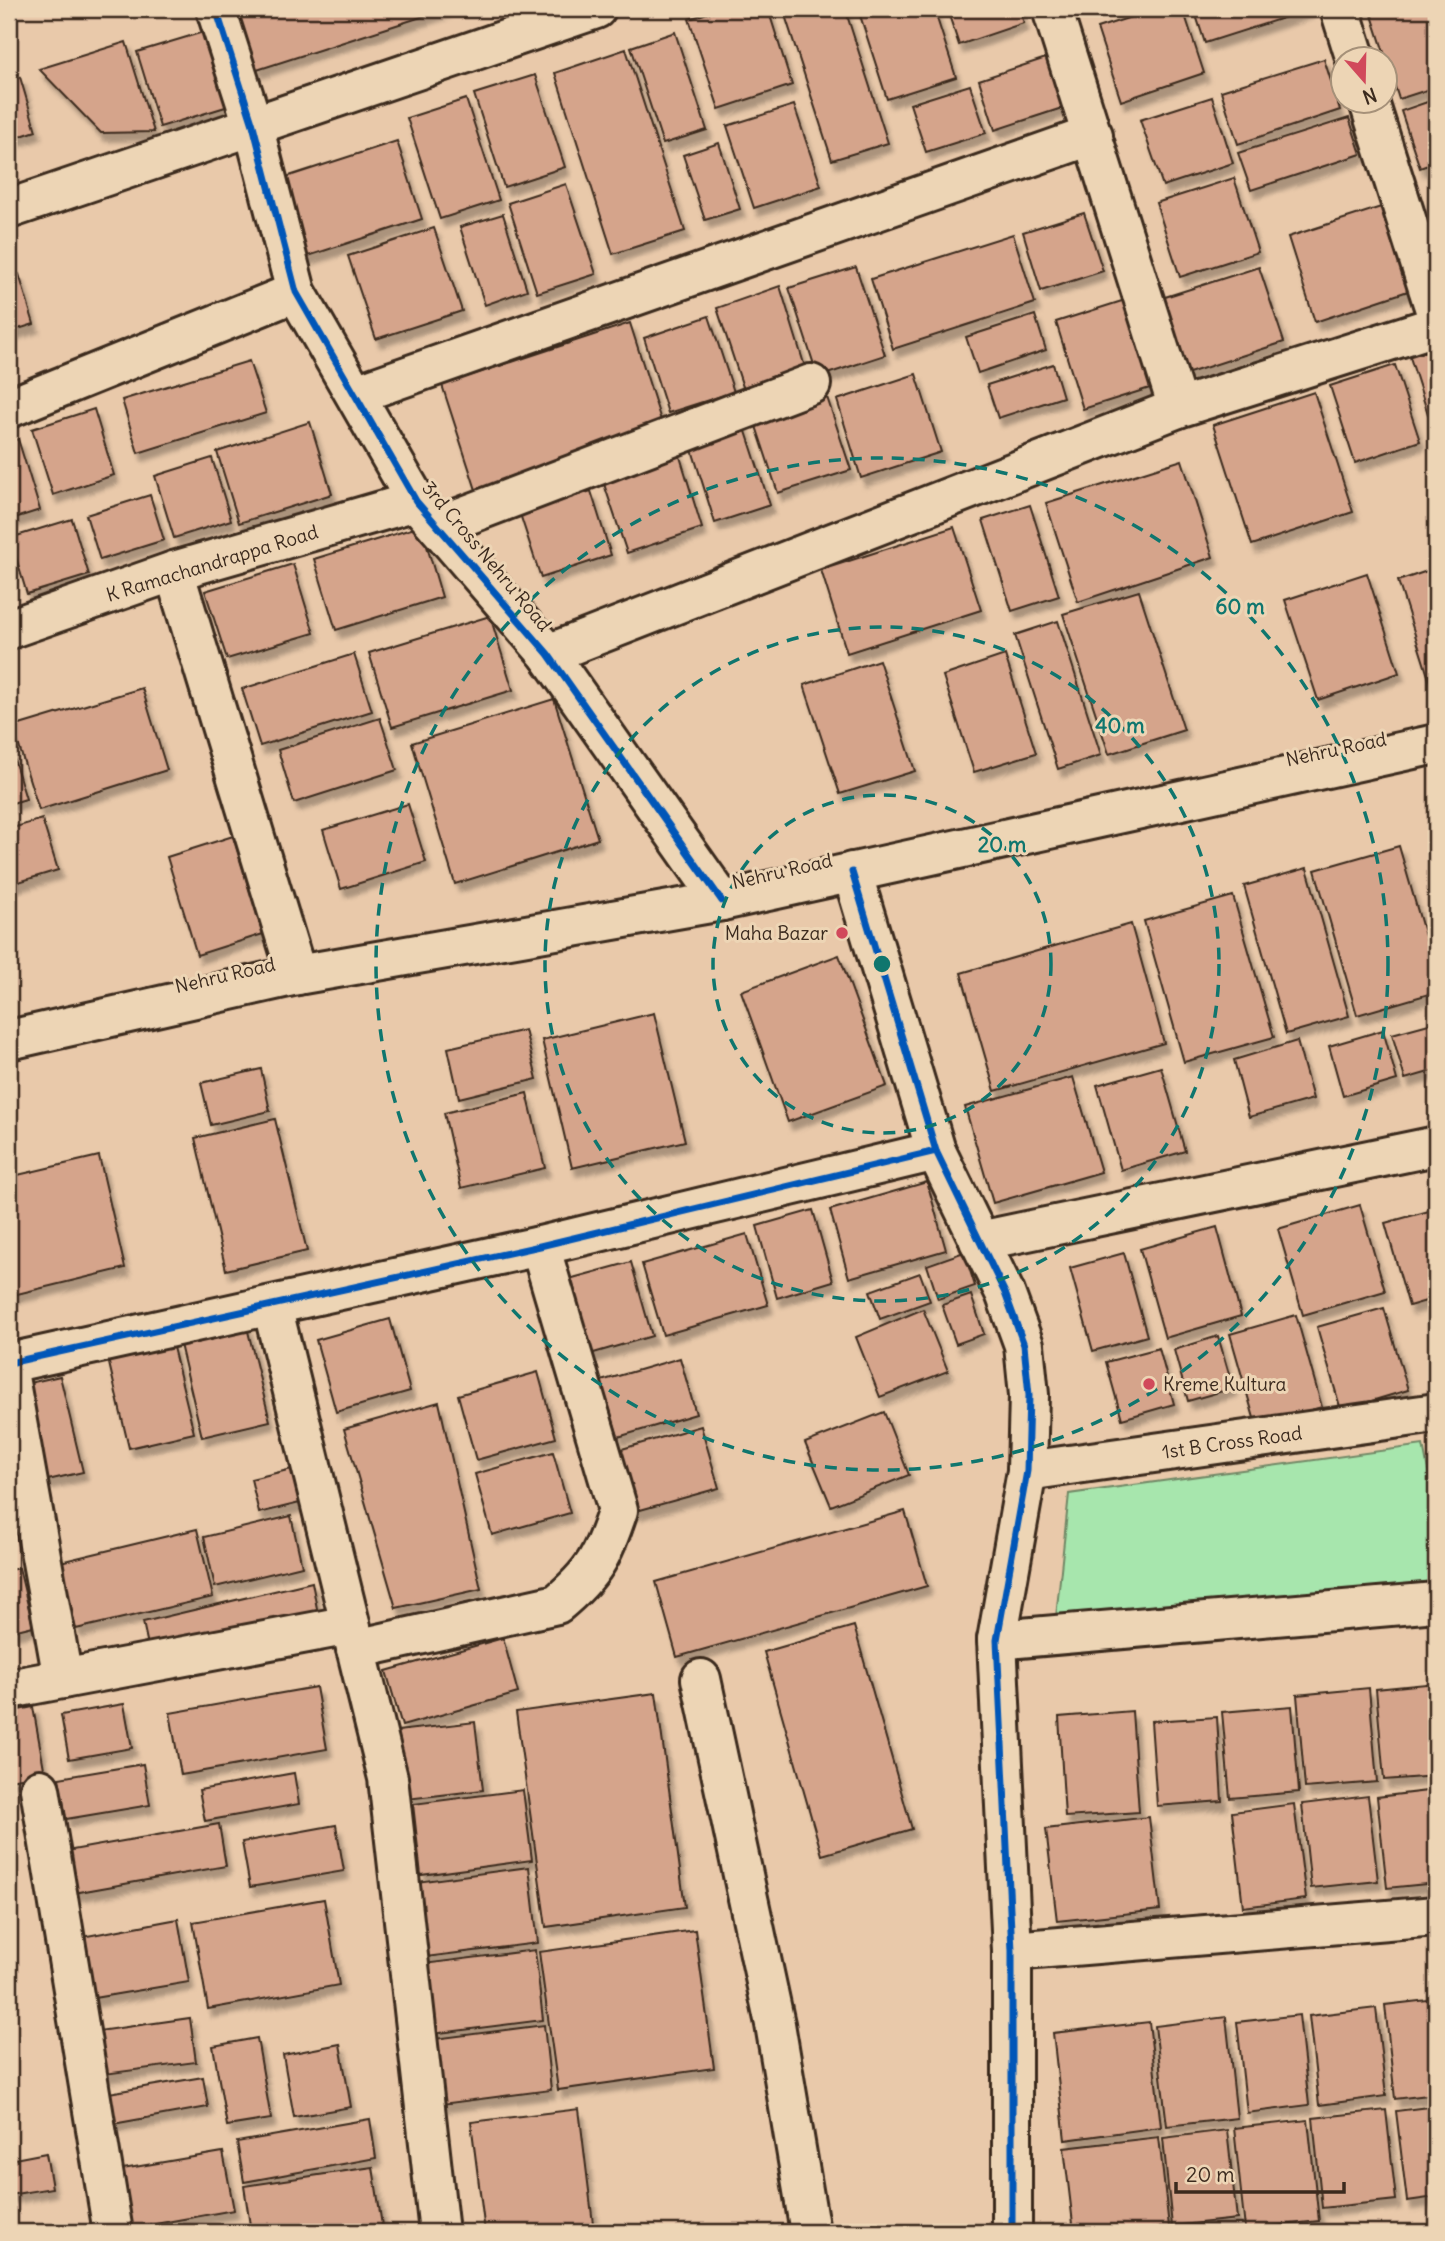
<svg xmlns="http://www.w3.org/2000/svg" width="1445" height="2241" font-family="Delius,sans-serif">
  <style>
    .green { fill: #a7e6ad; stroke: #718866; stroke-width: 2 }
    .building { fill: #d5a48b; stroke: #3b2a1e; stroke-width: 2; filter: url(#shadow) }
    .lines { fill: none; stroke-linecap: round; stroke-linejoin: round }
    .street-casing { stroke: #3b2a1e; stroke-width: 44 }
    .secondary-casing { stroke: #3b2a1e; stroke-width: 44 }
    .street { stroke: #edd5b5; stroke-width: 38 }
    .secondary { stroke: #edd5b5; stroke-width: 38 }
    .cycleway-casing { stroke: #edd5b5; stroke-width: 11 }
    .cycleway { stroke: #0057b8; stroke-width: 7 }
    .ring { fill: none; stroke: #0f766e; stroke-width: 3.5; stroke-dasharray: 12 9 }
    .poi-dot { fill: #d1495b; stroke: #edd5b5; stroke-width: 2.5 }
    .labels { text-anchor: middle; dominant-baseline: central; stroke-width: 6; stroke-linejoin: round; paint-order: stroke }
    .street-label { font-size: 19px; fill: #3b2a1e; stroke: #edd5b5 }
    .poi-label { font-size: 19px; fill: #3b2a1e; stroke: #edd5b5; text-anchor: end }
    .centre { fill: #0f766e; stroke: #edd5b5; stroke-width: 3.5 }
    .ring-label { font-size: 21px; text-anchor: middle; font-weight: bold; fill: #0f766e; stroke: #edd5b5; stroke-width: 6; stroke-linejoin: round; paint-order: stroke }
  </style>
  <defs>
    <filter id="shadow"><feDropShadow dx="4.5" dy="8" stdDeviation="2" flood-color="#0004"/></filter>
  </defs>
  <rect width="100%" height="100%" fill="#e9c9aa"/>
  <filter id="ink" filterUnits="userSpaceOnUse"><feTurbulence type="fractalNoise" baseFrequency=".0143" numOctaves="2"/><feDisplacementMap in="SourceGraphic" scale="14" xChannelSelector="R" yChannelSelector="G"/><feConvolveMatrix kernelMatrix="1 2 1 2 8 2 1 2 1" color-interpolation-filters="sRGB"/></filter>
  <g filter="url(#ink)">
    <path class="green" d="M1423,1445l13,66v85l-380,21 13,-123z"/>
    <g class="building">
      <path d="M237,9h209l-189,61z"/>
      <path d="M720,9h48l24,76 -73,24 -30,-90z"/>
      <path d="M783,9h62l43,134 -56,17z"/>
      <path d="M858,9h76l22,68 -69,22z"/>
      <path d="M947,9h72l5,14 -65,22z"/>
      <path d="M1156,9h27l21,64 -83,28 -24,-73z"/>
      <path d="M1194,9h117l-106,34z"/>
      <path d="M1370,9h66v78l-37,12z"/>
      <path d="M210,30l22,75 -72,22 -23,-75z"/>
      <path d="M675,32l32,98 -44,14 -32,-97z"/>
      <path d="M126,42l28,90 -53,1 -62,-64z"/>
      <path d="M626,49l59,182 -72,23 -58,-181z"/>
      <path d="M1052,56l16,50 -73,24 -16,-50z"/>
      <path d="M1324,59l16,51 -102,34 -17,-53z"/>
      <path d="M535,75l30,92 -61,20 -30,-93z"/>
      <path d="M20,77l16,54 -27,9v-60z"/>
      <path d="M970,85l16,48 -60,19 -16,-48z"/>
      <path d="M1212,97l21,66 -70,23 -23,-66z"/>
      <path d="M466,99l33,101 -59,19 -33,-101z"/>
      <path d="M1436,99v63l-16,6 -19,-57z"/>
      <path d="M794,105l27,81 -67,22 -27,-82z"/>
      <path d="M1349,118l12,36 -110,36 -13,-37z"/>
      <path d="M397,141l25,78 -120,39 -25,-78z"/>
      <path d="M719,143l21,66 -35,11 -22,-65z"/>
      <path d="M1234,178l24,74 -78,25 -24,-74z"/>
      <path d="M566,184l30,90 -59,19 -29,-90z"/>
      <path d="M1381,207l27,84 -93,31 -27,-85z"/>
      <path d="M1084,213l19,58 -62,20 -18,-59z"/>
      <path d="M503,214l24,76 -42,15 -25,-78z"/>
      <path d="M1436,219v63l-18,-57z"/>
      <path d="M434,228l28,83 -86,28 -28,-83z"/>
      <path d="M1013,234l22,69 -142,46 -22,-70z"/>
      <path d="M856,267l29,88 -67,22 -29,-89z"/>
      <path d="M1259,267l25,75 -98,32 -24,-76z"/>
      <path d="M19,274l15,50 -25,8v-55z"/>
      <path d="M780,286l25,81 -62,20 -26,-79z"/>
      <path d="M1125,300l28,87 -70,22 -27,-87z"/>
      <path d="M1035,315l11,35 -68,23 -12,-36z"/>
      <path d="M709,316l25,76 -66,21 -24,-75z"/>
      <path d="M630,323l35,110 -188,60 -35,-108z"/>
      <path d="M1436,345v66l-8,3 -19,-60z"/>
      <path d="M249,361l17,52 -128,40 -16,-53z"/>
      <path d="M1053,364l10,33 -65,21 -11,-33z"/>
      <path d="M1395,365l25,76 -65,22 -25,-77z"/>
      <path d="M916,374l25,78 -80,26 -24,-78z"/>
      <path d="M1314,392l39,120 -101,33 -39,-120z"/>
      <path d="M826,394l25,76 -73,23 -25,-76z"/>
      <path d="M94,409l20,66 -61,20 -21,-66z"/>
      <path d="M742,419l28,86 -55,18 -27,-86z"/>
      <path d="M310,422l22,72 -93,29 -22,-71z"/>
      <path d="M18,439l22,71 -31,10v-78z"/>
      <path d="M678,450l24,78 -75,25 -26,-78z"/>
      <path d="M212,458l19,62 -57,18 -19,-62z"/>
      <path d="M1182,460l31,97 -135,45 -32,-99z"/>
      <path d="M591,491l20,64 -70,23 -21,-64z"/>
      <path d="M150,495l14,45 -64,20 -14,-45z"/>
      <path d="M1030,505l29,91 -47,15 -29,-91z"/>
      <path d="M72,519l17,56 -62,19 -17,-56z"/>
      <path d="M421,526l21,71 -106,33 -22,-71z"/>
      <path d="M954,527l27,83 -134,43 -26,-83z"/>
      <path d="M293,564l21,69 -87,26 -22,-68z"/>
      <path d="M1436,568v133l-38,-120z"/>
      <path d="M1367,573l32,100 -81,27 -33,-100z"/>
      <path d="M1139,591l45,139 -75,24 -46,-140z"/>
      <path d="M490,616l23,74 -121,37 -23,-74z"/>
      <path d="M1058,621l43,134 -43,14 -43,-134z"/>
      <path d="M354,654l18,57 -112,35 -18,-57z"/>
      <path d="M1005,655l31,98 -62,19 -31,-96z"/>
      <path d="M879,660l36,111 -75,23 -36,-109z"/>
      <path d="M142,688l25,82 -128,40 -26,-83z"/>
      <path d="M554,699l44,140 -143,45 -43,-141z"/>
      <path d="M380,718l17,52 -103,33 -16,-53z"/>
      <path d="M9,743l17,56 -17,5z"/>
      <path d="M408,804l18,58 -85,27 -18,-59z"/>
      <path d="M42,819l16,51 -49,15v-56z"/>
      <path d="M233,836l30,98 -66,21 -30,-98z"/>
      <path d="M1399,846l37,128v18l-79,23 -42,-145z"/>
      <path d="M1307,868l42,148 -63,18 -42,-148z"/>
      <path d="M1233,896l41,141 -90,25 -40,-141z"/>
      <path d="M1131,924l33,119 -169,48 -34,-118z"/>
      <path d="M839,955l48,131 -99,36 -47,-131z"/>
      <path d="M654,1013l31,128 -113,27 -30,-128z"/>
      <path d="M1436,1022v48l-31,9 -13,-45z"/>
      <path d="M525,1030l12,49 -78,19 -11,-50z"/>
      <path d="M1383,1030l14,50 -54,16 -14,-50z"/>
      <path d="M1297,1041l16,58 -64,18 -15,-57z"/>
      <path d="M1161,1067l24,84 -64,19 -24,-85z"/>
      <path d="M261,1069l9,42 -59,14 -10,-42z"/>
      <path d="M1073,1077l28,95 -108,31 -28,-96z"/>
      <path d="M527,1093l18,75 -84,20 -17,-75z"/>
      <path d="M275,1119l32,132 -81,19 -31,-132z"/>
      <path d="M99,1156l26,112 -116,28v-119z"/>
      <path d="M927,1182l19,68 -97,28 -19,-68z"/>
      <path d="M1360,1205l25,86 -82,24 -25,-86z"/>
      <path d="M1436,1209v89l-27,8 -24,-83z"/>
      <path d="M813,1210l20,71 -56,17 -20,-72z"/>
      <path d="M1217,1227l24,89 -76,22 -25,-89z"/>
      <path d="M747,1234l21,71 -105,30 -21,-71z"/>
      <path d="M964,1252l11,34 -37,13 -11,-34z"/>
      <path d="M1124,1253l23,83 -54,15 -23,-83z"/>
      <path d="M631,1262l21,74 -72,21 -22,-75z"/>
      <path d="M920,1273l10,28 -50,18 -10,-28z"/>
      <path d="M971,1295l13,39 -28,10 -14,-39z"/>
      <path d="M1384,1308l24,82 -67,20 -24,-83z"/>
      <path d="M923,1309l25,62 -68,26 -24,-60z"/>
      <path d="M1296,1315l26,92 -66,18 -26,-91z"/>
      <path d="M390,1319l20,72 -74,21 -20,-72z"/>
      <path d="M246,1323l24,98 -68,16 -23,-97z"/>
      <path d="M1218,1336l15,52 -45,13 -14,-51z"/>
      <path d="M172,1343l22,90 -65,15 -21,-89z"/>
      <path d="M1159,1348l15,56 -52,15 -16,-57z"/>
      <path d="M680,1358l16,56 -78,23 -17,-56z"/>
      <path d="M538,1372l18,66 -80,22 -18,-65z"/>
      <path d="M60,1376l23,96 -44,10 -23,-96z"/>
      <path d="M439,1402l42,187 -85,19 -52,-179z"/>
      <path d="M884,1412l25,63 -78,31 -26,-63z"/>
      <path d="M701,1426l18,62 -86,24 -18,-61z"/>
      <path d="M553,1452l17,61 -78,22 -17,-61z"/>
      <path d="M300,1467l8,34 -49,12 -8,-34z"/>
      <path d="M905,1511l22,75 -250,71 -21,-75z"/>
      <path d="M291,1516l11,50 -87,21 -11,-50z"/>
      <path d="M197,1529l16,68 -137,32 -16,-67z"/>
      <path d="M19,1568l14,58 -24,6v-62z"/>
      <path d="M312,1582l6,32 -168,41 -7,-33z"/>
      <path d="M854,1626l58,203 -90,26 -58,-203z"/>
      <path d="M503,1638l15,55 -116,33 -16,-55z"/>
      <path d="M1436,1683v93l-52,4 -8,-91z"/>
      <path d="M316,1687l11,62 -146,26 -11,-62z"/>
      <path d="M1369,1688l8,94 -72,6 -8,-93z"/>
      <path d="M656,1693l29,214 -139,20 -30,-215z"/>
      <path d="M124,1704l8,44 -63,11 -8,-44z"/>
      <path d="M1292,1706l7,86 -69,6 -8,-86z"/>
      <path d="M33,1707l12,67 -36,6v-68z"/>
      <path d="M1132,1711l7,101 -74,5 -6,-100z"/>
      <path d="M1217,1717l5,84 -65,5 -6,-85z"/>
      <path d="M475,1722l8,68 -76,9 -9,-68z"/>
      <path d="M143,1764l7,41 -84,14 -7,-41z"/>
      <path d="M294,1773l5,31 -94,17 -6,-31z"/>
      <path d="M523,1790l9,70 -111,15 -8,-71z"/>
      <path d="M1436,1790v93l-49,5 -10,-91z"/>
      <path d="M1368,1796l10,85 -67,7 -9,-84z"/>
      <path d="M1294,1804l12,95 -63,8 -11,-95z"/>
      <path d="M1149,1817l11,93 -103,11 -11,-92z"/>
      <path d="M219,1824l7,42 -158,28 -7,-42z"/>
      <path d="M336,1825l8,46 -94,16 -8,-45z"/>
      <path d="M529,1867l9,76 -120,15 -9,-75z"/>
      <path d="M324,1899l15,86 -131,24 -15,-87z"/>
      <path d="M178,1919l11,63 -107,18 -11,-61z"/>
      <path d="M695,1930l19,138 -156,22 -19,-138z"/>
      <path d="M535,1950l8,70 -111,14 -9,-70z"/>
      <path d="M1436,1999v95l-41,5 -10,-94z"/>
      <path d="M1376,2008l10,88 -67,9 -10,-89z"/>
      <path d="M1299,2015l10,90 -62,8 -10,-91z"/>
      <path d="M1226,2017l11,101 -70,8 -12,-100z"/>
      <path d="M190,2018l6,44 -99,13 -6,-43z"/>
      <path d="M1149,2022l12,105 -96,13 -12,-107z"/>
      <path d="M544,2025l7,65 -109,14 -8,-65z"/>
      <path d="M257,2038l14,81 -44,7 -14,-80z"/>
      <path d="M340,2044l11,63 -57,10 -11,-62z"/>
      <path d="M203,2077l5,30 -112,20 -5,-31z"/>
      <path d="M1436,2106v91l-29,4 -11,-90z"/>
      <path d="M579,2109l15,123h-109l-14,-110z"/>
      <path d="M1386,2110l10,90 -74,8 -9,-90z"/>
      <path d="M370,2119l6,39 -132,24 -7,-40z"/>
      <path d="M1308,2120l11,101 -74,8 -11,-101z"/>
      <path d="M1227,2130l10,89 -65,7 -9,-88z"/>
      <path d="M1159,2137l10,90 -49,5h-46l-10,-84z"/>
      <path d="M223,2152l11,58 -118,21 -11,-59z"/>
      <path d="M46,2153l6,35 -43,7v-35z"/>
      <path d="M373,2167l10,65h-132l-7,-46z"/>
    </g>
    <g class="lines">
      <defs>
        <g id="street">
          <path d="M216,9l37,116 43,167 120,209 132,153 174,247"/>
          <path d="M1052,9l126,399"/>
          <path d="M1340,9l16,51"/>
          <path d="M1369,102l67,211"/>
          <path d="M9,209l587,-200"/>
          <path d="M356,394l737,-259"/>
          <path d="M9,408l287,-116"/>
          <path d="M438,526l373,-142"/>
          <path d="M174,571l123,404"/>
          <path d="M9,629l165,-58 242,-70"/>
          <path d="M548,654l630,-246 258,-82"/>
          <path d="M852,872l84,279 69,142 19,52 5,50 -2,76 -30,169 15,311v281"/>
          <path d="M979,1241l457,-95"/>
          <path d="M272,1306l116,472 51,454"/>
          <path d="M9,1363l531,-117 396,-95"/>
          <path d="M9,1377l54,302"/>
          <path d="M1027,1471l409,-58"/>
          <path d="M997,1640l439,-38"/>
          <path d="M356,1649l201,-45c37,-31 46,-48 61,-94l-78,-264"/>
          <path d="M701,1679l74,345 35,208"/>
          <path d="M9,1689l341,-64"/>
          <path d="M40,1789l73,443"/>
          <path d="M1012,1951l424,-35"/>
        </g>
        <path id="secondary" d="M9,1040l288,-65 425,-74 714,-157"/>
      </defs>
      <use href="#street" class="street-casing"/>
      <use href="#secondary" class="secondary-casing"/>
      <use href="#street" class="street"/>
      <use href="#secondary" class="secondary"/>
      <defs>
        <g id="cycleway">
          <path d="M216,9l37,116 43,167 120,209 132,153 174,247"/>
          <path d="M852,872l84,279 69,142 19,52 5,50 -2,76 -30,169 15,311v281"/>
          <path d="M9,1363l531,-117 396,-95"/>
        </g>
      </defs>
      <use href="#cycleway" class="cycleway-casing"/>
      <use href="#cycleway" class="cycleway"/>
    </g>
  </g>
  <g class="ring">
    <circle cx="882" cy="964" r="169"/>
    <circle cx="882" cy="964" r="337"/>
    <circle cx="882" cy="964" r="506"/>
  </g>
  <g class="poi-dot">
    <circle cx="842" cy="933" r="7"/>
    <circle cx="1149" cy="1384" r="7"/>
  </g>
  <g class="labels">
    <g class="street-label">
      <text transform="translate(487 556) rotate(50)">3rd Cross Nehru Road</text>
      <text transform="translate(212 563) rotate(-17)">K Ramachandrappa Road</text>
      <text transform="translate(1336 749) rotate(-12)">Nehru Road</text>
      <text transform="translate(782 871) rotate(-13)">Nehru Road</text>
      <text transform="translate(225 975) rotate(-13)">Nehru Road</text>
      <text transform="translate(1232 1442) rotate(-8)">1st B Cross Road</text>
    </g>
    <g class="poi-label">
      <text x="828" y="933">Maha Bazar</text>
      <text x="1163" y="1384" text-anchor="start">Kreme Kultura</text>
    </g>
  </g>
  <circle cx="882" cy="964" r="10" class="centre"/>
  <g class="ring-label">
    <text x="1240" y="614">60 m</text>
    <text x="1120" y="733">40 m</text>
    <text x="1002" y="852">20 m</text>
  </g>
  <rect width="1445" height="2241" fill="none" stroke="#edd5b5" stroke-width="35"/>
  <rect x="18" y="18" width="1410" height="2206" fill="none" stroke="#3b2a1e" stroke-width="2.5" filter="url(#ink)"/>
  <g transform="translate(1364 80) rotate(160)"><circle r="33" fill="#edd5b5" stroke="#a69179" stroke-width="2"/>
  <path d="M0-5L12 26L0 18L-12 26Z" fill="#d1495b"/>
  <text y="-10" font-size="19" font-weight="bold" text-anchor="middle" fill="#3b2a1e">N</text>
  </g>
  <path d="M1176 2182v10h168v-10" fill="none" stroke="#3b2a1e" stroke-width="3.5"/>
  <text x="1186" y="2182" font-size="21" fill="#3b2a1e" stroke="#edd5b5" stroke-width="5" paint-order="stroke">20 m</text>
</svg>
